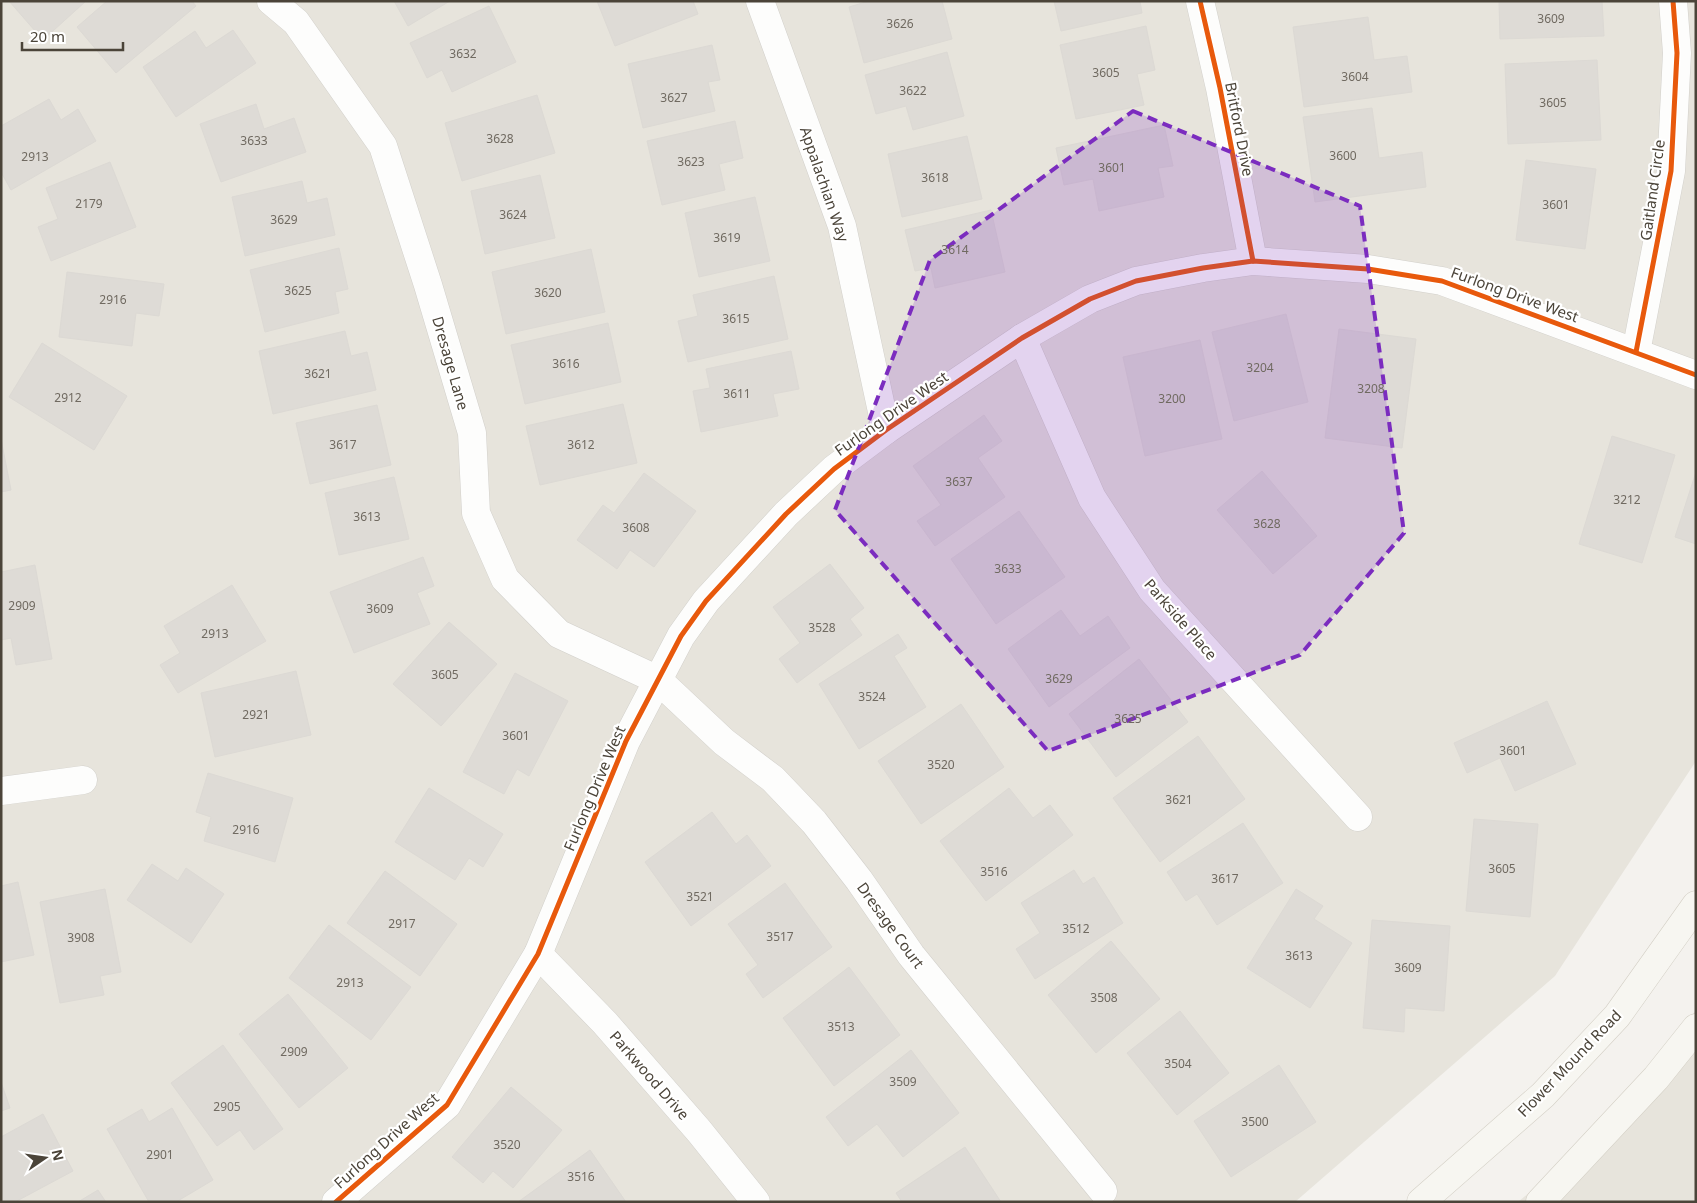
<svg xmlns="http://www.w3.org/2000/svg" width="1697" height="1203" font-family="'Noto Sans',sans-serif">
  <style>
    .residential { fill: #e7e4dc }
    .building { fill: #dedbd6; stroke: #dcd9d4 }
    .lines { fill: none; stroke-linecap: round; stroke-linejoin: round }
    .street-casing { stroke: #d2d0cb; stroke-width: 29 }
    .secondary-casing { stroke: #d3cfc5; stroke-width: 29 }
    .street { stroke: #fdfdfc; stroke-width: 28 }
    .secondary { stroke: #f7f6f1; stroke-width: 28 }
    .cycleway-casing { stroke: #fff; stroke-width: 8 }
    .cycleway { stroke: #e8590c; stroke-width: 5 }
    .marked { fill: #7b2cbf; fill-opacity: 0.2; stroke: #7b2cbf; stroke-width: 4; stroke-dasharray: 10 6; stroke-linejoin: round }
    .labels { text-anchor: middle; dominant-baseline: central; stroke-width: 4.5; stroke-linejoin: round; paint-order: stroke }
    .number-label { font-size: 12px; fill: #706a61 }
    .street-label { font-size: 15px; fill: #4b4439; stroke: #fff }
  </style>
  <rect width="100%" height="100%" fill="#f4f2ee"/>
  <g class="residential">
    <path d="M1,1h1695v760l-141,215 -260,226h-1294z"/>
    <path d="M1696,1010v192h-178l89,-74z"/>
  </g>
  <g class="building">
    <path d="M9,1h77l-43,39z"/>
    <path d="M107,1h85l4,5 -80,67 -39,-46z"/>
    <path d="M394,1h56l-42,25z"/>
    <path d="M597,1h96l5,13 -83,32z"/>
    <path d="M869,1h73l10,38 -88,24 -15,-56z"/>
    <path d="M1054,1h86l2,12 -81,18z"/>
    <path d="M1499,1h103l2,35 -104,3z"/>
    <path d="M489,6l27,56 -64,30 -10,-22 -15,8 -17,-35z"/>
    <path d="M1368,17l6,43 33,-4 5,36 -108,15 -11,-80z"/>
    <path d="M1146,26l9,44 -18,4 7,31 -68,14 -16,-74z"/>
    <path d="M233,30l23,33 -80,54 -33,-50 52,-36 11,17z"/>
    <path d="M712,45l8,35 -12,2 7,29 -72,17 -15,-64z"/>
    <path d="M947,52l17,64 -51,14 -7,-24 -30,8 -11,-39z"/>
    <path d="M1597,60l4,80 -93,4 -3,-80z"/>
    <path d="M537,95l18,58 -93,28 -17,-58z"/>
    <path d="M49,99l12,21 17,-11 18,32 -85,49 -10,-18v-46z"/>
    <path d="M256,104l8,25 30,-11 12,34 -85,30 -21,-58z"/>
    <path d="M1372,108l7,50 43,-6 4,35 -111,15 -12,-85z"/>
    <path d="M735,121l8,37 -24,6 6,26 -63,15 -15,-64z"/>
    <path d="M1164,125l9,41 -15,2 6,29 -65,14 -6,-32 -29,6 -8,-37z"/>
    <path d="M967,136l15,63 -80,18 -14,-63z"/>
    <path d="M1526,160l70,9 -11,80 -69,-9z"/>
    <path d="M110,162l26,65 -85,34 -13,-34 20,-8 -12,-31z"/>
    <path d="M540,175l15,63 -70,16 -14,-63z"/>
    <path d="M302,181l5,22 20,-5 8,37 -90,21 -13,-59z"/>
    <path d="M755,197l15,64 -71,16 -14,-64z"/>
    <path d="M991,210l14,62 -70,16 -4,-20 -16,3 -10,-41z"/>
    <path d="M339,248l9,41 -13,3 4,21 -74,19 -15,-62z"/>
    <path d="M591,249l14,63 -99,22 -14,-62z"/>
    <path d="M67,272l97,12 -5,32 -23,-3 -4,33 -73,-9z"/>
    <path d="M774,276l14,63 -100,23 -10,-41 20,-5 -5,-21z"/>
    <path d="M1286,314l22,88 -74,19 -22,-89z"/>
    <path d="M608,323l13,59 -96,22 -14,-59z"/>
    <path d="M1339,329l77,10 -14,109 -77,-10z"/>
    <path d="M345,331l6,25 16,-4 9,38 -103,24 -14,-63z"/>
    <path d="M1200,340l22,99 -77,17 -22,-99z"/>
    <path d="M42,343l85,53 -33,54 -85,-53z"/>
    <path d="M791,351l8,38 -26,5 5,22 -77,16 -8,-41 17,-3 -4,-19z"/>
    <path d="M623,404l14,59 -97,22 -14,-59z"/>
    <path d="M377,405l14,60 -81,19 -14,-61z"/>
    <path d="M984,415l18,26 -24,17 27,39 -70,49 -18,-25 24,-16 -28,-39z"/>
    <path d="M1612,436l63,19 -33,108 -63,-19z"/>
    <path d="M1,439l10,51 -10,2z"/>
    <path d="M1262,471l55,65 -44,38 -56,-64z"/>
    <path d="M1696,472v72l-21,-7z"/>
    <path d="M644,473l52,38 -42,56 -24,-17 -13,19 -40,-29 26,-35 11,8z"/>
    <path d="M394,477l15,62 -70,16 -14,-62z"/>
    <path d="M1019,511l46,66 -69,47 -45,-65z"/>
    <path d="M423,557l11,29 -17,7 13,31 -76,29 -24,-61z"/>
    <path d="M830,564l34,44 -14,11 12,16 -65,48 -18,-24 21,-16 -27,-36z"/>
    <path d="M35,565l17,94 -36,6 -5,-27 -10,2v-68z"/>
    <path d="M232,585l34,56 -88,52 -18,-28 20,-12 -16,-27z"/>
    <path d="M1061,610l19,26 28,-20 22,32 -81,59 -41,-58z"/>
    <path d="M449,622l48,42 -56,62 -48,-42z"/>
    <path d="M898,634l9,14 -13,8 32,51 -67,42 -40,-65z"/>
    <path d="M1139,659l49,63 -72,55 -47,-63z"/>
    <path d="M296,671l15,64 -96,22 -14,-64z"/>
    <path d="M515,673l53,28 -39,75 -12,-7 -13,25 -41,-22z"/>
    <path d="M1547,701l29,63 -61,27 -15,-33 -33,15 -13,-30z"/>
    <path d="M961,704l43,63 -83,57 -43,-63z"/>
    <path d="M1198,736l47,63 -85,63 -47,-64z"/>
    <path d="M208,773l85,25 -18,64 -71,-21 7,-24 -15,-5z"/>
    <path d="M429,788l74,46 -20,33 -14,-9 -14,22 -60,-38z"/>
    <path d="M1009,788l24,30 17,-13 23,30 -87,66 -46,-60z"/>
    <path d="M712,812l24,32 11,-9 24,31 -80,60 -46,-64z"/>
    <path d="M1474,819l64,5 -8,93 -64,-6z"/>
    <path d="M1243,823l40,60 -66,42 -20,-31 -11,7 -19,-29z"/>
    <path d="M152,864l26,17 8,-13 38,26 -33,49 -64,-43z"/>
    <path d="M1074,870l9,14 11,-7 29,46 -88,56 -19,-30 24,-16 -19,-30z"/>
    <path d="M385,871l72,53 -37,52 -73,-53z"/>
    <path d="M18,882l16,73 -33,7v-76z"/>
    <path d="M785,883l47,64 -69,51 -17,-24 12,-9 -30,-41z"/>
    <path d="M105,889l16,83 -21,4 4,19 -44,8 -20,-101z"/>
    <path d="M1296,889l27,17 -9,13 38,24 -42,65 -63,-40z"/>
    <path d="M1372,920l78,6 -6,85 -39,-3 -1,24 -41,-4z"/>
    <path d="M329,925l82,62 -40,53 -82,-62z"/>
    <path d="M1111,941l49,58 -64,54 -48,-58z"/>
    <path d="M849,967l51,68 -66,51 -51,-68z"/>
    <path d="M288,994l60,74 -49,40 -60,-74z"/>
    <path d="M1180,1011l49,62 -52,42 -50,-62z"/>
    <path d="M223,1045l60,84 -29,21 -14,-20 -23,16 -46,-63z"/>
    <path d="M911,1050l48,63 -56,44 -26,-33 -29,22 -22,-29z"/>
    <path d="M1279,1065l37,57 -85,55 -37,-56z"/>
    <path d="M1,1082l9,26 -9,3z"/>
    <path d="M511,1087l51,43 -49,58 -20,-17 -10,12 -31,-26z"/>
    <path d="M172,1108l41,72 -37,22h-27l-42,-73 35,-20 7,13z"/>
    <path d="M43,1114l30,57 -58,31h-14v-65z"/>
    <path d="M965,1147l36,55h-99l-6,-9z"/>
    <path d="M590,1150l36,52h-108z"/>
    <path d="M98,1190l8,12h-28z"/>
  </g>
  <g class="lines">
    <defs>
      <g id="street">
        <path d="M271,1l25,21 87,124 45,139 44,148 4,80 29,66 54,55 99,46 66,62 49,37 41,43 45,58 52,75 192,236"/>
        <path d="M760,1l82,225 44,204"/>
        <path d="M1200,1l20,87 33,173"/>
        <path d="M1022,338l70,160 60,92 206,227"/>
        <path d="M1636,352l35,-181 6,-118 -4,-52"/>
        <path d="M1,791l82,-11"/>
        <path d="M538,954l67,69 94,108 57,71"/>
        <path d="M336,1202l111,-97 91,-151 88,-213 55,-105 25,-35 80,-87 48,-45 52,-39 136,-92 68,-39 46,-18 67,-13 50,-7 115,8 74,12 254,94"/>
      </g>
      <g id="secondary">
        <path d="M1421,1202l122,-107 74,-79 79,-111"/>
        <path d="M1540,1202l116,-124 40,-50"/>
      </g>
    </defs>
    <use href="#street" class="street-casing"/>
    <use href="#secondary" class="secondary-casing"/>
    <use href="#street" class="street"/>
    <use href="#secondary" class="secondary"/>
    <defs>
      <g id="cycleway">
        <path d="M1200,1l20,87 33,173"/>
        <path d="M1636,352l35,-181 6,-118 -4,-52"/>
        <path d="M336,1202l111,-97 91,-151 88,-213 55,-105 25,-35 80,-87 48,-45 52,-39 136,-92 68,-39 46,-18 67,-13 50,-7 115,8 74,12 254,94"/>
      </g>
    </defs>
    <use href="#cycleway" class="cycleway-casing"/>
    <use href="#cycleway" class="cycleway"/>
  </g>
  <path class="marked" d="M1133,111l227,95 44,327 -104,122 -252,96 -213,-241 95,-250z"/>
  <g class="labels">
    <g class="number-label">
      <text x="1551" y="18">3609</text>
      <text x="900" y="23">3626</text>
      <text x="463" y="53">3632</text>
      <text x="1106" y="72">3605</text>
      <text x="1355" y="76">3604</text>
      <text x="913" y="90">3622</text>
      <text x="674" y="97">3627</text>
      <text x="1553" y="102">3605</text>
      <text x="500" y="138">3628</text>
      <text x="254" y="140">3633</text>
      <text x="1343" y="155">3600</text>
      <text x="35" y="156">2913</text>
      <text x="691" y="161">3623</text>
      <text x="1112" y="167">3601</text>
      <text x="935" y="177">3618</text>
      <text x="89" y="203">2179</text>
      <text x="1556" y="204">3601</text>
      <text x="513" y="214">3624</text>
      <text x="284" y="219">3629</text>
      <text x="727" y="237">3619</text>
      <text x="955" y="249">3614</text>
      <text x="298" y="290">3625</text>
      <text x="548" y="292">3620</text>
      <text x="113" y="299">2916</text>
      <text x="736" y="318">3615</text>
      <text x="566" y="363">3616</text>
      <text x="1260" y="367">3204</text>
      <text x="318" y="373">3621</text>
      <text x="1371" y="388">3208</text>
      <text x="737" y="393">3611</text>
      <text x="68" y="397">2912</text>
      <text x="1172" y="398">3200</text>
      <text x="343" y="444">3617</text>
      <text x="581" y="444">3612</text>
      <text x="959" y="481">3637</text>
      <text x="1627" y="499">3212</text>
      <text x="367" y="516">3613</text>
      <text x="1267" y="523">3628</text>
      <text x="636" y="527">3608</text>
      <text x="1008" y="568">3633</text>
      <text x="22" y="605">2909</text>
      <text x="380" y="608">3609</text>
      <text x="822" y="627">3528</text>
      <text x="215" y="633">2913</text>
      <text x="445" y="674">3605</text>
      <text x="1059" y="678">3629</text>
      <text x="872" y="696">3524</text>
      <text x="256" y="714">2921</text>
      <text x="1128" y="718">3625</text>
      <text x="516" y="735">3601</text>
      <text x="1513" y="750">3601</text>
      <text x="941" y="764">3520</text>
      <text x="1179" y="799">3621</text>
      <text x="246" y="829">2916</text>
      <text x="1502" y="868">3605</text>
      <text x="994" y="871">3516</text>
      <text x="1225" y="878">3617</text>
      <text x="700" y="896">3521</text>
      <text x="402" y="923">2917</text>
      <text x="1076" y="928">3512</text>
      <text x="780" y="936">3517</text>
      <text x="81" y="937">3908</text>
      <text x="1299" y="955">3613</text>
      <text x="1408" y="967">3609</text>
      <text x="350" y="982">2913</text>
      <text x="1104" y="997">3508</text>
      <text x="841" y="1026">3513</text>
      <text x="294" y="1051">2909</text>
      <text x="1178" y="1063">3504</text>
      <text x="903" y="1081">3509</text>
      <text x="227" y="1106">2905</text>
      <text x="1255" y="1121">3500</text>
      <text x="507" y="1144">3520</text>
      <text x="160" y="1154">2901</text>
      <text x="581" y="1176">3516</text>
    </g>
    <g class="street-label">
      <text transform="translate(1240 129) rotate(79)">Britford Drive</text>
      <text transform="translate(825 184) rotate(71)">Appalachian Way</text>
      <text transform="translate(1652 190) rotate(-82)">Gaitland Circle</text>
      <text transform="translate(1515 294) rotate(20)">Furlong Drive West</text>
      <text transform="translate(451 363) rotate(74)">Dresage Lane</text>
      <text transform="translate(891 413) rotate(-35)">Furlong Drive West</text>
      <text transform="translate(1181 619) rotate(49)">Parkside Place</text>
      <text transform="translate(594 788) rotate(-67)">Furlong Drive West</text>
      <text transform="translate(891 925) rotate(54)">Dresage Court</text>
      <text transform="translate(1569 1063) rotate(-46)">Flower Mound Road</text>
      <text transform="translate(650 1075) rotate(49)">Parkwood Drive</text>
      <text transform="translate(386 1140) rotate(-42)">Furlong Drive West</text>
    </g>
  </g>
  <rect width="1697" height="1203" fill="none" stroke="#4b4439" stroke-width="5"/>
  <g transform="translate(45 1158) rotate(77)" stroke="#ffffff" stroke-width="4" paint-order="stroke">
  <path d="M0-4L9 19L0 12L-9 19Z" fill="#4b4439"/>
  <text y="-8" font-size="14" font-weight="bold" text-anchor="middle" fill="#4b4439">N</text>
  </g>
  <path d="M22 42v8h101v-8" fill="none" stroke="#4b4439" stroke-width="2.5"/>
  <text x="30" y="42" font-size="15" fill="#4b4439" stroke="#ffffff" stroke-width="4" paint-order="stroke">20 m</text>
</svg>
